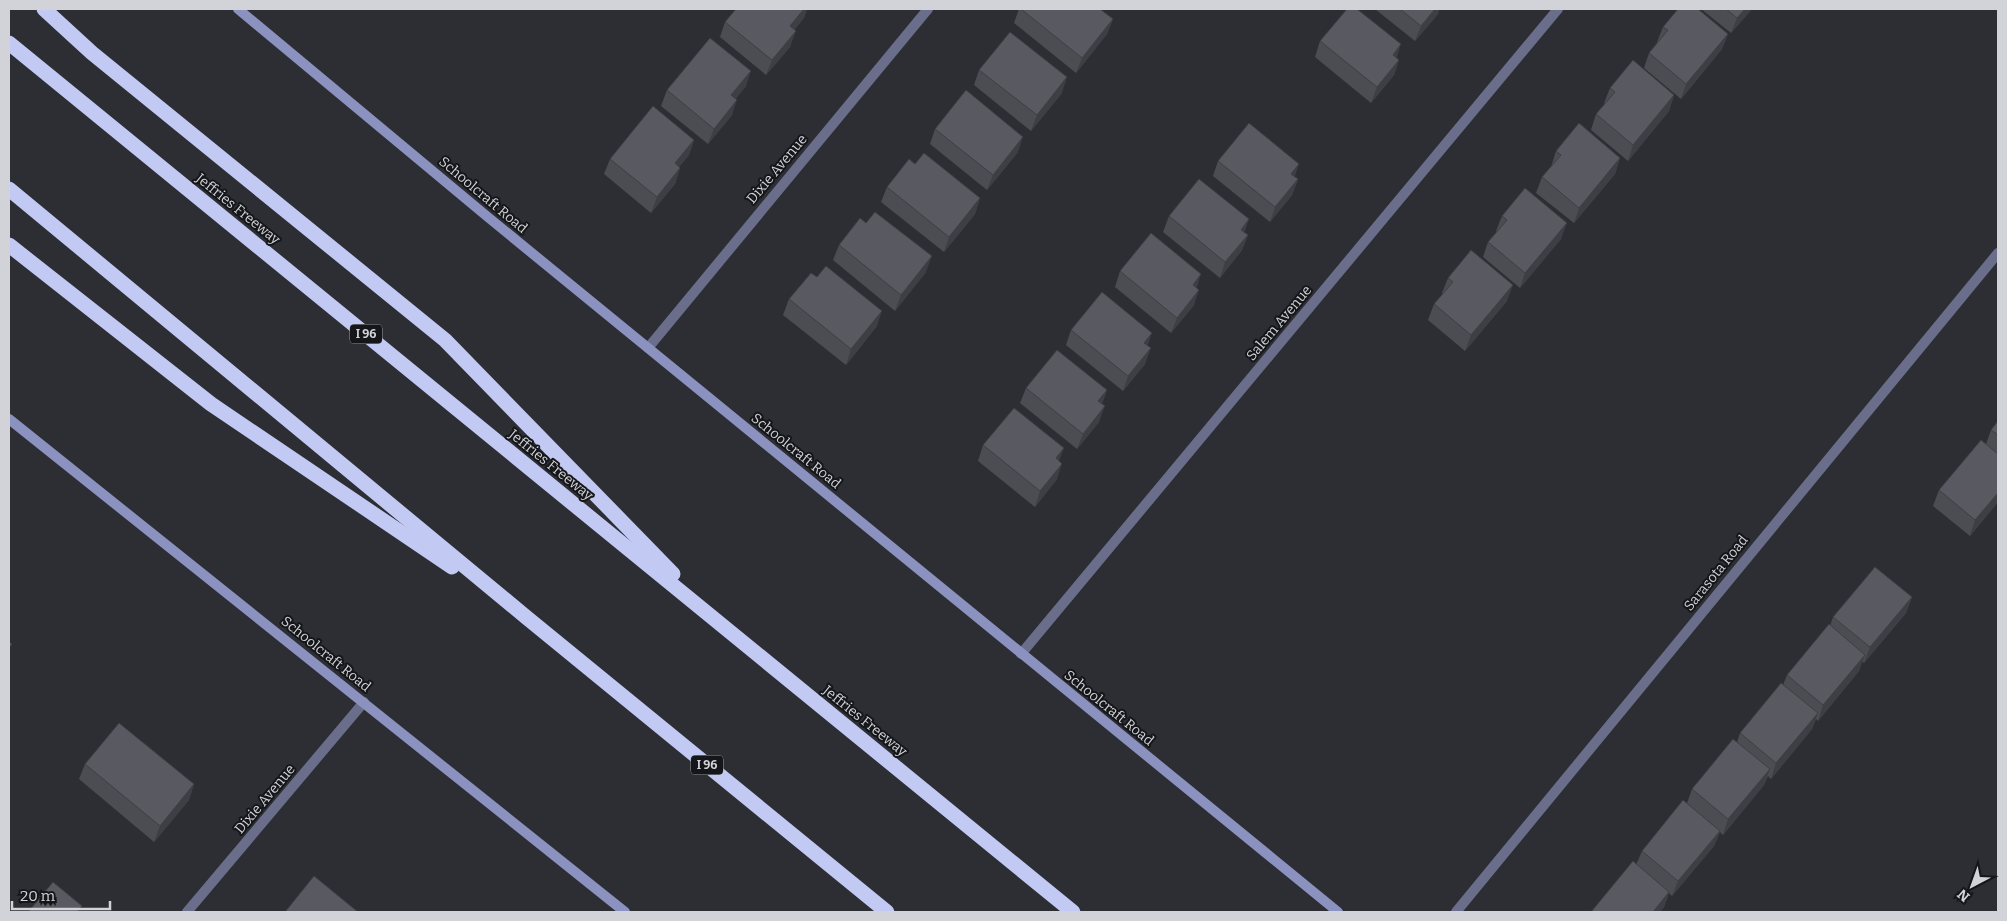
<svg xmlns="http://www.w3.org/2000/svg" width="2007" height="921" font-family="Bitter,serif">
  <style>
    .lines { fill: none; stroke-linecap: round; stroke-linejoin: round }
    .street { stroke: #6a6e8a; stroke-width: 10 }
    .secondary { stroke: #8b92bf; stroke-width: 10 }
    .highway { stroke: #c2c9f3; stroke-width: 15 }
    .wall { fill: #4c4d53 }
    .shaded-wall { fill: #3e3e44 }
    .building { fill: #585961; stroke: #3e3e44 }
    .labels { text-anchor: middle; dominant-baseline: central; stroke-width: 4; stroke-linejoin: round; paint-order: stroke }
    .shield { fill: #151619; stroke: #999a9f; stroke-width: 1 }
    .shield-label { font-size: 12px; font-weight: bold; fill: #d2d3d8 }
    .street-label { font-size: 14px; fill: #d2d3d8; stroke: #151619 }
  </style>
  <rect width="100%" height="100%" fill="#2c2e34"/>
  <g class="lines">
    <g class="street">
      <path d="M648,348l280,-339"/>
      <path d="M1021,654l537,-645"/>
      <path d="M187,912l177,-210"/>
      <path d="M1456,912l542,-659"/>
    </g>
    <g class="secondary">
      <path d="M238,9l251,209 849,694"/>
      <path d="M9,419l616,493"/>
    </g>
    <g class="highway">
      <path d="M44,9l48,44 353,287 228,234"/>
      <path d="M9,43l1064,869"/>
      <path d="M9,189l517,428 361,295"/>
      <path d="M9,245l202,159 241,163"/>
    </g>
  </g>
  <g class="wall">
    <path d="M736,9h71l-3,9 -10,12 -4,17 -24,28 -46,-38 5,-15z"/>
    <path d="M1019,9h81l13,10 -6,15 -31,39 -62,-50z"/>
    <path d="M1375,9h64l-1,5 -23,27z"/>
    <path d="M1701,9h51l-21,24z"/>
    <path d="M1663,27l65,7 -6,15 -41,50 -37,-31 5,-15 9,-10 -1,-1z"/>
    <path d="M1320,41l76,17 3,2 -5,15 -23,28 -56,-46z"/>
    <path d="M979,70l83,23 -31,38 -57,-46z"/>
    <path d="M746,86l-10,12 -4,17 -24,29 -47,-38 6,-16z"/>
    <path d="M1610,88l64,7 -5,16 -41,50 -37,-31 5,-16 9,-10 -1,-1z"/>
    <path d="M935,129l83,23 -31,38 -57,-46z"/>
    <path d="M694,140l-5,15 -10,12 1,1 -5,16 -24,29 -47,-39 6,-15z"/>
    <path d="M1556,151l64,7 -5,16 -41,49 -38,-30 6,-16 9,-10z"/>
    <path d="M1218,161l77,16 3,2 -6,16 -22,27 -57,-46z"/>
    <path d="M915,164l65,34 -5,16 -31,38 -63,-50 6,-15z"/>
    <path d="M1169,216l75,16 4,3 -6,15 -22,28 -57,-46z"/>
    <path d="M1502,216l59,23 -41,49 -37,-31 5,-15 9,-10 -1,-1z"/>
    <path d="M839,245l87,27 -31,39 -62,-51z"/>
    <path d="M1120,271l76,16 -2,18 -23,28 -56,-46z"/>
    <path d="M1448,278l59,23 -42,50 -37,-31 6,-16 9,-10 -1,-1z"/>
    <path d="M789,299l88,27 -31,39 -63,-50z"/>
    <path d="M1071,330l77,16 -3,18 -22,27 -57,-46z"/>
    <path d="M1026,388l81,2 -5,14 -3,18 -22,27 -57,-46z"/>
    <path d="M1998,421v81l-28,34 -37,-30 6,-16 47,-46 5,-14z"/>
    <path d="M983,445l76,16 -2,18 -22,28 -57,-46z"/>
    <path d="M1912,597l-6,16 -42,50 -2,-2 -3,10 -41,50 -2,-2 -4,10 -41,50 -3,-3 -4,9 -41,50 -3,-3 -6,14 -42,50 -3,-3 -5,14 -4,5h-69l45,-47 6,-14 45,-48 5,-14 45,-47 3,-9 43,-48 4,-10 43,-49 3,-9z"/>
    <path d="M85,764l109,20 -5,16 -35,42 -75,-63z"/>
  </g>
  <g class="shaded-wall">
    <path d="M804,9h3l-3,9 -20,24 6,-16z"/>
    <path d="M1435,9h4l-1,5 -23,27 6,-15z"/>
    <path d="M1745,9h7l-21,24 6,-15z"/>
    <path d="M1113,19l-6,15 -31,39 6,-15z"/>
    <path d="M796,31l-6,16 -24,28 6,-15z"/>
    <path d="M1728,34l-6,15 -41,50 5,-15z"/>
    <path d="M1401,44l-5,16 -3,-5z"/>
    <path d="M1399,60l-5,15 -23,28 6,-16z"/>
    <path d="M751,71l-5,15 -20,25 5,-16z"/>
    <path d="M1067,77l-5,16 -31,38 6,-16z"/>
    <path d="M1674,95l-5,16 -41,50 5,-16z"/>
    <path d="M737,100l-5,15 -24,29 6,-15z"/>
    <path d="M1023,137l-5,15 -31,38 6,-15z"/>
    <path d="M694,140l-5,15 -20,24 6,-16z"/>
    <path d="M1620,158l-5,16 -41,49 5,-15z"/>
    <path d="M1299,164l-5,15 -3,-5z"/>
    <path d="M680,168l-5,16 -24,29 6,-16z"/>
    <path d="M1298,179l-6,16 -22,27 5,-15z"/>
    <path d="M980,198l-5,16 -31,38 5,-15z"/>
    <path d="M1249,219l-5,15 -3,-4z"/>
    <path d="M1567,223l-6,16 -41,49 5,-15z"/>
    <path d="M1248,235l-6,15 -22,28 5,-16z"/>
    <path d="M932,256l-6,16 -31,39 6,-16z"/>
    <path d="M1201,274l-5,16 -3,-5z"/>
    <path d="M1513,285l-6,16 -42,50 6,-16z"/>
    <path d="M1199,290l-5,15 -23,28 6,-15z"/>
    <path d="M882,311l-5,15 -31,39 5,-16z"/>
    <path d="M1152,333l-5,15 -3,-5z"/>
    <path d="M1151,348l-6,16 -22,27 5,-15z"/>
    <path d="M1107,390l-6,16 -3,-5z"/>
    <path d="M1105,406l-6,16 -22,27 6,-15z"/>
    <path d="M1064,448l-6,16 -2,-6z"/>
    <path d="M1062,464l-5,15 -22,28 5,-16z"/>
    <path d="M1998,493v9l-28,34 5,-16z"/>
    <path d="M1912,597l-6,16 -42,50 6,-16z"/>
    <path d="M1865,655l-6,16 -41,50 5,-16z"/>
    <path d="M1818,713l-6,16 -41,50 5,-16z"/>
    <path d="M1770,769l-6,16 -41,50 5,-16z"/>
    <path d="M194,784l-5,16 -35,42 6,-16z"/>
    <path d="M1720,831l-6,15 -42,50 6,-15z"/>
    <path d="M1669,892l-5,15 -4,5h-7z"/>
  </g>
  <g class="building">
    <path d="M736,9h68l-14,17 6,5 -24,29 -47,-38z"/>
    <path d="M1021,9h79l13,10 -31,39z"/>
    <path d="M1347,9h10l44,35 -8,11 6,5 -22,27 -57,-46z"/>
    <path d="M1400,9h35l-14,17z"/>
    <path d="M1678,9h20l30,25 -42,50 -37,-31 19,-23 -5,-3z"/>
    <path d="M1726,9h19l-8,9z"/>
    <path d="M1010,32l57,45 -30,38 -58,-45z"/>
    <path d="M710,38l41,33 -20,24 6,5 -23,29 -47,-39z"/>
    <path d="M1633,60l41,35 -41,50 -37,-31 19,-22 -5,-4z"/>
    <path d="M966,90l57,47 -30,38 -58,-46z"/>
    <path d="M653,106l41,34 -19,23 5,5 -23,29 -47,-38z"/>
    <path d="M1249,123l50,41 -8,10 7,5 -23,28 -57,-46z"/>
    <path d="M1579,123l41,35 -41,50 -37,-31 19,-22 -5,-4z"/>
    <path d="M924,153l56,45 -31,39 -62,-50 22,-28 6,5z"/>
    <path d="M1199,179l50,40 -8,11 7,5 -23,27 -56,-46z"/>
    <path d="M1525,188l42,35 -42,50 -37,-31 19,-22 -5,-4z"/>
    <path d="M875,212l57,44 -31,39 -62,-50 21,-27 6,5z"/>
    <path d="M1151,233l50,41 -8,11 6,5 -22,28 -57,-47z"/>
    <path d="M1471,250l42,35 -42,50 -37,-31 19,-22 -5,-4z"/>
    <path d="M826,266l56,45 -31,38 -62,-50 22,-26 6,4z"/>
    <path d="M1102,292l50,41 -8,10 7,5 -23,28 -57,-46z"/>
    <path d="M1057,350l50,40 -9,11 7,5 -22,28 -57,-46z"/>
    <path d="M1014,408l50,40 -8,10 6,6 -22,27 -57,-46z"/>
    <path d="M1998,421v14l-7,-5z"/>
    <path d="M1981,440l17,14v39l-23,27 -36,-30z"/>
    <path d="M1875,567l37,30 -42,50 -37,-30z"/>
    <path d="M1829,624l36,31 -42,50 -36,-30z"/>
    <path d="M9,642l3,2 -3,4z"/>
    <path d="M1781,683l37,30 -42,50 -36,-30z"/>
    <path d="M119,723l75,61 -34,42 -75,-62z"/>
    <path d="M1733,739l37,30 -42,50 -36,-30z"/>
    <path d="M1683,800l37,31 -42,50 -36,-30z"/>
    <path d="M1633,861l36,31 -16,20h-62z"/>
    <path d="M314,876l44,36h-73z"/>
    <path d="M53,882l29,24 -5,6h-47l-1,-1z"/>
  </g>
  <g class="labels">
    <g class="shield">
      <rect x="350" y="324.5" width="32" height="19" rx="4"/>
      <rect x="691" y="755.5" width="32" height="19" rx="4"/>
    </g>
    <g class="shield-label">
      <text x="366" y="334">I 96</text>
      <text x="707" y="765">I 96</text>
    </g>
    <g class="street-label">
      <text transform="translate(777 169) rotate(-50)">Dixie Avenue</text>
      <text transform="translate(483 195) rotate(40)">Schoolcraft Road</text>
      <text transform="translate(238 209) rotate(39)">Jeffries Freeway</text>
      <text transform="translate(1279 323) rotate(-50)">Salem Avenue</text>
      <text transform="translate(796 451) rotate(39)">Schoolcraft Road</text>
      <text transform="translate(551 465) rotate(39)">Jeffries Freeway</text>
      <text transform="translate(1716 573) rotate(-51)">Sarasota Road</text>
      <text transform="translate(326 654) rotate(39)">Schoolcraft Road</text>
      <text transform="translate(1109 708) rotate(39)">Schoolcraft Road</text>
      <text transform="translate(865 721) rotate(39)">Jeffries Freeway</text>
      <text transform="translate(265 799) rotate(-50)">Dixie Avenue</text>
    </g>
  </g>
  <rect width="2007" height="921" fill="none" stroke="#d2d3d8" stroke-width="20"/>
  <g transform="translate(1972 886) rotate(221)" stroke="#151619" stroke-width="4" paint-order="stroke">
  <path d="M0-4L9 19L0 12L-9 19Z" fill="#d2d3d8"/>
  <text y="-8" font-size="14" font-weight="bold" text-anchor="middle" fill="#d2d3d8">N</text>
  </g>
  <path d="M12 901v8h98v-8" fill="none" stroke="#d2d3d8" stroke-width="2.5"/>
  <text x="20" y="901" font-size="15" fill="#d2d3d8" stroke="#151619" stroke-width="4" paint-order="stroke">20 m</text>
</svg>
